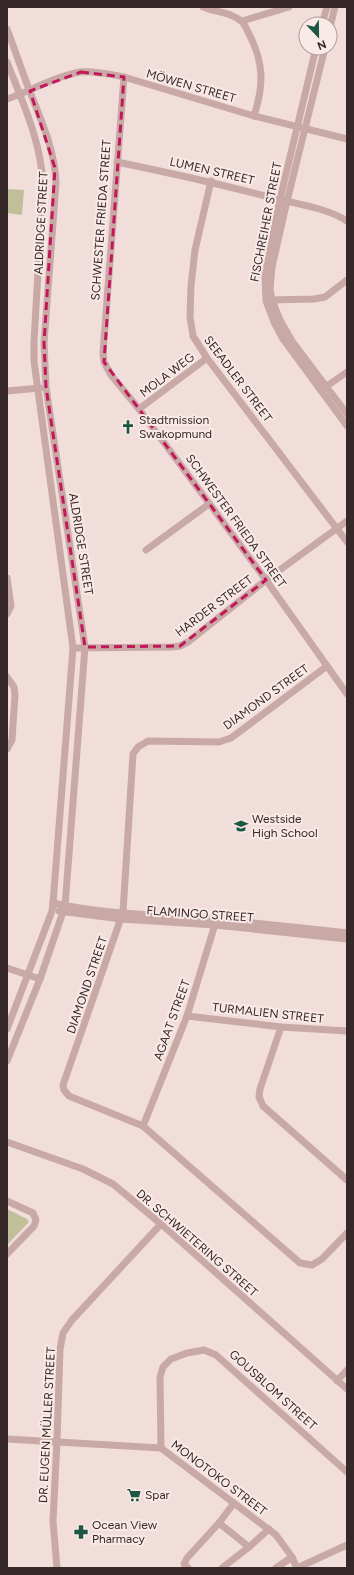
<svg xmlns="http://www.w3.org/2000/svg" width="354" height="1575" font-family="Figtree,sans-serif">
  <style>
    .green { fill: #c0bf9a }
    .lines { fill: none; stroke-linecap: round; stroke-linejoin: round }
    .minor { stroke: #c9a9a6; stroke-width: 7 }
    .marked { fill: none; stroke: #c2185b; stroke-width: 3; stroke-dasharray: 8 5; stroke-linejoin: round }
    .labels { text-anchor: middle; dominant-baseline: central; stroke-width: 4; stroke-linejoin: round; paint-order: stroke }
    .street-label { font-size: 12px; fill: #362728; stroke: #f9eae7 }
    .poi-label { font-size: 12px; fill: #362728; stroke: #f9eae7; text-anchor: start }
  </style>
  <rect width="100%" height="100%" fill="#f1deda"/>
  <g class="green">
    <path d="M7,189l17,1 -2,25 -15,-2z"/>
    <path d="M7,1209l20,10 2,3 -22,23z"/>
  </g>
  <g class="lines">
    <g class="minor">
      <path d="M203,7c12,5 28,5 38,14 4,3 6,9 8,13 15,29 15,51 5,82"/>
      <path d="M242,21l47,-14"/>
      <path d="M322,24l5,-17"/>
      <path d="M330,27l5,-20"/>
      <path d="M7,29c8,21 15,42 23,63 12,30 25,59 26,91l-12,160 2,44 39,260 -20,259 -25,73 -33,82"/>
      <path d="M316,48l-36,151 -15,77 1,25 8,21 9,17 64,87"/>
      <path d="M325,48l-38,153 -15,66 -2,22 2,11 8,20 12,21 55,73"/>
      <path d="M7,62c15,39 34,79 36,122l-9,158v19l39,287 -20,255 -1,8 -45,118"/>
      <path d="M124,77l-21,276 1,9 7,13 28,34 127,171 81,114"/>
      <path d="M7,99c24,-8 48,-23 73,-27 15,-1 29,2 44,5l130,39 93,23"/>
      <path d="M117,162c54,11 107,23 160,37 22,5 52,10 70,22"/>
      <path d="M211,181l-16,69 -4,36 -1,31 3,19 14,22 140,184"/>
      <path d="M269,300l45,-1 11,-2 22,-17"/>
      <path d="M324,388l23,-16"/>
      <path d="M7,391l33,-3"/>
      <path d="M139,409l68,-51"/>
      <path d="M146,550l63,-46"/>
      <path d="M7,578l4,28 -4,8"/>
      <path d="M73,648l99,-1 8,-1 8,-4 78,-62 81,-59"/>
      <path d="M327,666l-96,72 -12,4 -71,-1 -10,6 -5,7 -10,158 -60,173 1,5 5,6 74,30 157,137 12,2 10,-6 25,-26"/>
      <path d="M7,677l7,10 1,8 -3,45 -5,9"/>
      <path d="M53,903c43,10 89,11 133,14 54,4 107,10 161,16"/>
      <path d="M59,911l62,8 94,6 132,14"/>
      <path d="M7,968l33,11"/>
      <path d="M187,1016l94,11 66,4"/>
      <path d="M281,1027l-21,62 -1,8 4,9 84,74"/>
      <path d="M143,1126l44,-110 29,-95"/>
      <path d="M7,1142l76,27 30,15 48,40 186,165"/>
      <path d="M7,1201l26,12 3,7 -2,6 -27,28"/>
      <path d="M337,1381l10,-11"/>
      <path d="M7,1439l154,9 115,87 16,22 5,11"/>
      <path d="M161,1448l-1,-71 3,-10 8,-8 16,-6 17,-3 12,5 131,117"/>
      <path d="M219,1523l30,24 -27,21"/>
      <path d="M249,1547l20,-18"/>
      <path d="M57,1568l-4,-47 4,-80 3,-92 3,-16 9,-13 89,-96"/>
      <path d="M188,1568l-4,-4 3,-6 32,-35 15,-20"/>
      <path d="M276,1568l16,-11"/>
      <path d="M297,1568l50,-23"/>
    </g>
  </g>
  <path class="marked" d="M81,72l43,5 -20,285 162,218 -86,66 -95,1 -39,-260 -2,-44 11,-175 -25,-77z"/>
  <defs>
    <symbol id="church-bare" viewBox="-9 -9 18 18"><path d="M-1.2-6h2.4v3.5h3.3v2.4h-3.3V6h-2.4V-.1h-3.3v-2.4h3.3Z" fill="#1d5744" stroke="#f9eae7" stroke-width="2.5" paint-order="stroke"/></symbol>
    <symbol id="school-bare" viewBox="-9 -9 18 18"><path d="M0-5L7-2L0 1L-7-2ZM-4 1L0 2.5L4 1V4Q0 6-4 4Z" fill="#1d5744" stroke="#f9eae7" stroke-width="2.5" paint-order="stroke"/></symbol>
    <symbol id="supermarket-bare" viewBox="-9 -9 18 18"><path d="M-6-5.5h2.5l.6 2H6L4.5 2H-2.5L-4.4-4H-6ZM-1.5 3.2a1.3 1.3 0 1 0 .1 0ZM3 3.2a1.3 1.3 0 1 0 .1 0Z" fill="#1d5744" stroke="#f9eae7" stroke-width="2.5" paint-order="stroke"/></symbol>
    <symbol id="pharmacy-bare" viewBox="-9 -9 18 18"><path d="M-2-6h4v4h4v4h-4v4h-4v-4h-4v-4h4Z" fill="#1d5744" stroke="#f9eae7" stroke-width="2.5" paint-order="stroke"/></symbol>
  </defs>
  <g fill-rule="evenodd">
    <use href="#church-bare" x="118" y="417" width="20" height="20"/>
    <use href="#school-bare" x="231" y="816" width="20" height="20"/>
    <use href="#supermarket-bare" x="124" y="1485" width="20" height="20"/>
    <use href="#pharmacy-bare" x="71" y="1522" width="20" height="20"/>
  </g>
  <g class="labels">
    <g class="street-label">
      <text transform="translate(191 86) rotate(16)">MÖWEN STREET</text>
      <text transform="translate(212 171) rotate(13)">LUMEN STREET</text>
      <text transform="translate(101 220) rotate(-86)">SCHWESTER FRIEDA STREET</text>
      <text transform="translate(266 222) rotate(-79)">FISCHREIHER STREET</text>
      <text transform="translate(41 223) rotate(-87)">ALDRIDGE STREET</text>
      <text transform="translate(167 375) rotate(-37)">MOLA WEG</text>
      <text transform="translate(238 379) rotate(53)">SEEADLER STREET</text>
      <text transform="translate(236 521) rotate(54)">SCHWESTER FRIEDA STREET</text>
      <text transform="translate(81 544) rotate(81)">ALDRIDGE STREET</text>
      <text transform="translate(214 606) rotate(-37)">HARDER STREET</text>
      <text transform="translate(266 697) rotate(-36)">DIAMOND STREET</text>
      <text transform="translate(200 914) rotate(4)">FLAMINGO STREET</text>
      <text transform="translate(87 985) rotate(-71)">DIAMOND STREET</text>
      <text transform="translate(268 1013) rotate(6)">TURMALIEN STREET</text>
      <text transform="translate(172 1020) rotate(-70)">AGAAT STREET</text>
      <text transform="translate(197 1243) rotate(41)">DR. SCHWIETERING STREET</text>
      <text transform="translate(273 1390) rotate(42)">GOUSBLOM STREET</text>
      <text transform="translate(47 1425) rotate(-87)">DR. EUGEN MÜLLER STREET</text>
      <text transform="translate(219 1478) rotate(37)">MONOTOKO STREET</text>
    </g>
    <g class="poi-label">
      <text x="139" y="420">Stadtmission<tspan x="139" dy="14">Swakopmund</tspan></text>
      <text x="252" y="819">Westside<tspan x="252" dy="14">High School</tspan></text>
      <text x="145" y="1495">Spar</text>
      <text x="92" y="1525">Ocean View<tspan x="92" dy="14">Pharmacy</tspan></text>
    </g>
  </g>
  <rect width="354" height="1575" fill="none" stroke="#362728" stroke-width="16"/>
  <g transform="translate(318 36) rotate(158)"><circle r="19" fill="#f9eae7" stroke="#ab9c9b"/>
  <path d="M0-3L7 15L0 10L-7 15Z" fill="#1d5744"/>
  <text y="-6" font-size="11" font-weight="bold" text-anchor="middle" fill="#362728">N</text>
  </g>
</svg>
